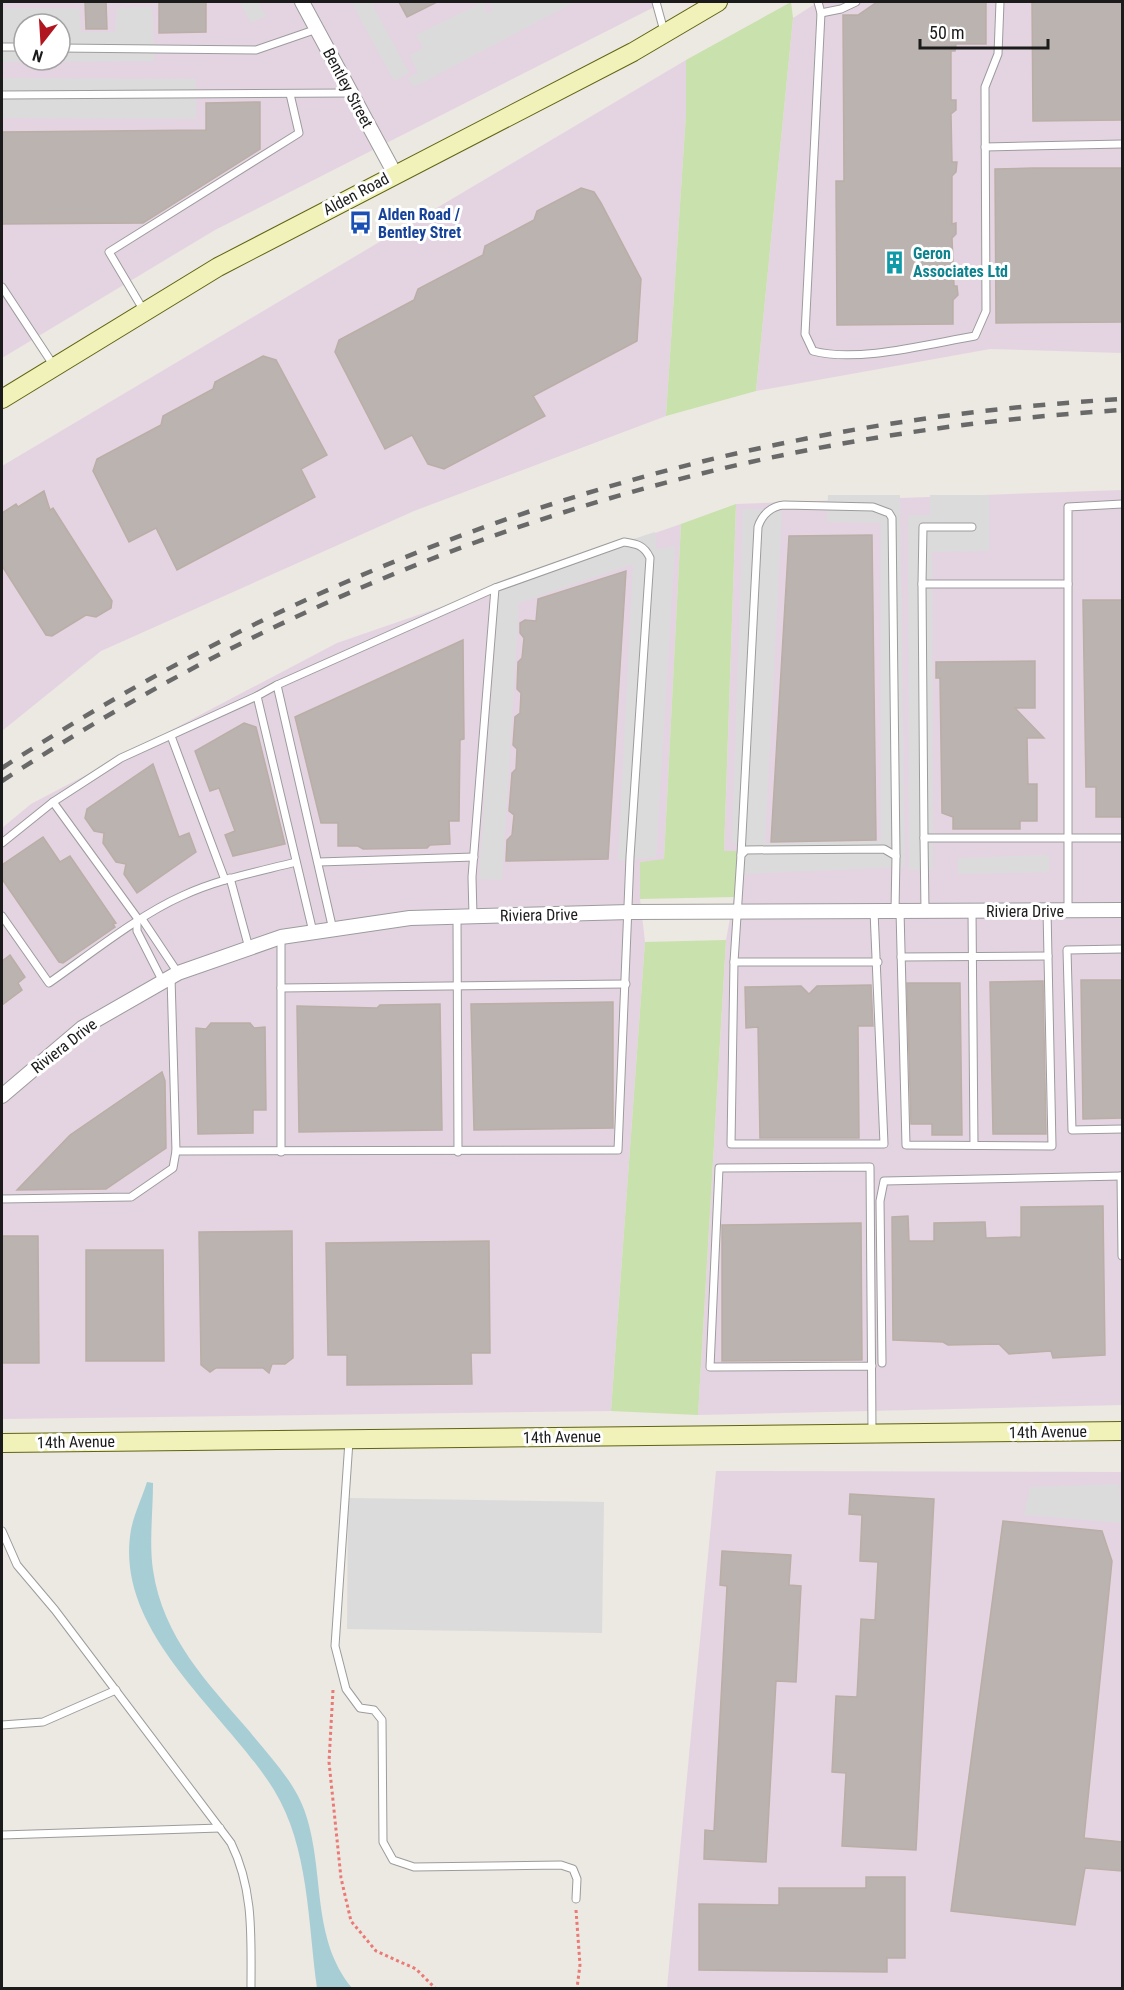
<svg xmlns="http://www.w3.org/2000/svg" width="1124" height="1990" font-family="'Roboto Condensed',sans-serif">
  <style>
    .industrial { fill: #e4d4e2; fill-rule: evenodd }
    .grass { fill: #c9e1ac }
    .parking { fill: #dbdbdb; fill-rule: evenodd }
    .water { fill: #a7cdd5 }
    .building { fill: #bbb3af; stroke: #bbaea6; stroke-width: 1.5 }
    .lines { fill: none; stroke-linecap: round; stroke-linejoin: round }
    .service-casing { stroke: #9c9c9c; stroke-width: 9 }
    .minor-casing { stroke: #9c9c9c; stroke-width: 16 }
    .secondary-casing { stroke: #606410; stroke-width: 20 }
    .path { stroke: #ea7a75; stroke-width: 3; stroke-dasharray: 3 3; stroke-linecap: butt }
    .service { stroke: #fff; stroke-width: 7 }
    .minor { stroke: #fff; stroke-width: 14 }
    .secondary { stroke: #f1f1ba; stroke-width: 18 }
    .rail { stroke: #696969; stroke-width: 4.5; stroke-dasharray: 12 12; stroke-linecap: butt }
    .labels { text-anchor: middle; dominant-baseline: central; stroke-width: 6; stroke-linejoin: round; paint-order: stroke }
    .street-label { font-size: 16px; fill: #1b1b1b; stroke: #fff }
    .transit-label { font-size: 16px; font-weight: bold; fill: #164399; stroke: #fff; text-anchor: start }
    .culture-label { font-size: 16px; font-weight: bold; fill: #0d838f; stroke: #fff; text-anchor: start }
  </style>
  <rect width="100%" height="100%" fill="#ece8e2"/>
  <g class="industrial">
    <path d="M2,2h662l-449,228 -213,128zM24,24h36v36h-36z"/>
    <path d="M818,2h304v351l-132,-4 -234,42 37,-373z"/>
    <path d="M686,60v54l-20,302 -252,95 -313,140 -99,80v-265z"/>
    <path d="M1122,490v915l-424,10 28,-475 8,-43 4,-46 -14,1 12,-348z"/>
    <path d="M681,524l-17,336 -24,2v37l5,43 -34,469 -609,8v-591l29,-24 306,-161z"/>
    <path d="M716,1471l406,1v516h-455z"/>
  </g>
  <g class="grass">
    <path d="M791,2l2,16 -37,373 -90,25 20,-302v-54z"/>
    <path d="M736,504l-12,347h14l-4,46 -94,2v-37l24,-3 17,-335z"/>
    <path d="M726,940l-28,475 -87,-4 34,-469z"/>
  </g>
  <g class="parking">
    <path d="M240,2h18l8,14 -15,7z"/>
    <path d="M351,2h20l38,71 -15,8z"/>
    <path d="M483,2l4,12 6,-4 -4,-8h86l-161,85 -6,-9 10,-5 -8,-18 13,-7 -7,-13z"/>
    <path d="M152,7l2,54 -152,1v-54h77l2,24h34l2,-24zM24,24h36v36h-36z"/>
    <path d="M2,78l194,1v40l-194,-1z"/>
    <path d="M828,495h72l5,372 -164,7 1,-32 -10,1 11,-334 39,2 -17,332 116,-2v-318l-54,-1z"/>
    <path d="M930,495h59v56l-57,1 1,318h-24l-1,-355h22z"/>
    <path d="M655,532l1,17 19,-3 -19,311 -38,4 15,-297 -114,39 -17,277 -23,-1 20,-296z"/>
    <path d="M1049,855v17l-91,2v-16z"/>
    <path d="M1119,1484l3,39 -98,-8 6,-28z"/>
    <path d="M348,1498l256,4 -2,131 -255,-4z"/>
  </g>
  <path class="water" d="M147,1482l6,1c0,28 -4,60 0,87 10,68 55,113 97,162 20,25 46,51 56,83 19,59 5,123 46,173h-35c-9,-65 -8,-141 -43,-198 -48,-78 -161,-158 -143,-260 3,-16 11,-32 16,-48z"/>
  <g class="building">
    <path d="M85,2h21l1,27h-21z"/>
    <path d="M159,2h47v30l-47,1z"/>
    <path d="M399,2h38l-30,15z"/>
    <path d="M877,2h109v42h-30l-1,7h-4v49h5v10l-5,4 1,48h5l-1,10 -4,4v48l4,-1v11l-4,4 2,48h3l1,9 -5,5v24l-116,1 -1,-144h8l-1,-166h15z"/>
    <path d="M1032,2h90v118l-89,1z"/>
    <path d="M260,102v47l-117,74 -141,1v-92l204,-2v-27z"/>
    <path d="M1034,168h88v154l-126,1 -1,-154z"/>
    <path d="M581,188l13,4 7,11 40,76 -4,62 -104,55 12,20 -101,53 -16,-5 -16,-29 -27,14 -50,-97 4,-12 75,-40 4,-11 65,-34 2,-9 49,-26 3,-9z"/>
    <path d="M263,356l13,4 51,95 -26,14 14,28 -138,73 -21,-42 -27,14 -36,-71 4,-12 64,-34 2,-9 50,-27 2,-7z"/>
    <path d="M44,491l6,19 3,-2 59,93 -1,7 -15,9 -10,-2 -34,21 -6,-1 -44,-69v-53l14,-9 2,3z"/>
    <path d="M872,535l4,305 -105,2 18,-306z"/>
    <path d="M626,571l-18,288 -102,2 1,-21 5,-5 2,-20 -5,-4 3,-38 4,-4 1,-20 -4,-4 2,-28 5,-4 1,-20 -4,-4 1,-27 4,-4 2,-20 -4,-5v-10l5,-3 11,1 2,-22z"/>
    <path d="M1083,600h39v217h-26v-30h-10z"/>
    <path d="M463,640l1,99 -4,1 -1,81h-10l1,23 -20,1 -3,3 -64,1 -5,-3h-20v-23h-17l-26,-106z"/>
    <path d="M1035,661v47h-20l29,30h-17l1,46h9v37h-17v8h-67v-12l-11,-4 -2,-135h-4v-16z"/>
    <path d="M244,723l12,4 29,117 -52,12 -8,-21 10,-4 -16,-43 -9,3 -15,-40z"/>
    <path d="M153,764l26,73 10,-4 7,19 -59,41 -13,-19 2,-10 -10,-2 -13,-19 1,-10 -10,-2 -9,-13 2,-9z"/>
    <path d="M43,837l17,25 10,-6 46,67 -3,1 2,3 -52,36 -4,-1 -57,-83v-14z"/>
    <path d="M10,955l15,22 -7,6 4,7 -20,15v-44z"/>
    <path d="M1081,980h41v138l-39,1z"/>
    <path d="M1043,981l3,153h-53l-3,-152z"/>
    <path d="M907,983h53l2,152h-30v-11h-21z"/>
    <path d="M871,985l2,41h-15l1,112h-99l-2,-111 -12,1 -1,-41 56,-1 8,8 8,-8z"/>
    <path d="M613,1002v126l-139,2 -3,-126z"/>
    <path d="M440,1004l2,126 -143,2 -2,-126 80,2 3,-3z"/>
    <path d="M211,1023h39l4,5 11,-1 1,83h-13v23l-55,1 -2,-106 10,1z"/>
    <path d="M162,1072l3,9 1,67 -60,41 -89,1 53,-55z"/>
    <path d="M1103,1206l2,149 -52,3 -2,-7 -42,3 -10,-10 -51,1 -5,-3 -50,-2 -1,-123 16,-1 1,25h25v-18l51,-1 1,16 35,-1v-30z"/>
    <path d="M861,1223l1,137 -140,1v-136z"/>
    <path d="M292,1231l1,127 -8,6h-13l-3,9 -6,-5h-47l-6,4 -9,-7 -2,-133z"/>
    <path d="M2,1236h36l1,127h-37z"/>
    <path d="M489,1241l1,112h-19l1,31 -125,1v-30h-19l-2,-112z"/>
    <path d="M86,1250h77l1,111h-78z"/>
    <path d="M850,1494l84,5 -18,351 -74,-4 4,-73 -14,-1 4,-76 21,1 4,-78 14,1 3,-58 -18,-1 2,-46 -13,-1z"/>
    <path d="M1003,1521l99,10 10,30 -28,277 38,4v29l-37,-3 -10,57 -124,-14z"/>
    <path d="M722,1551l69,4 -2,30 12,1 -5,96 -20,-1 -10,181 -62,-3 1,-29 9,1 13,-245 -7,-1z"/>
    <path d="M866,1877h39v81h-18v14l-188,-2v-66l80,1v-17h87z"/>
  </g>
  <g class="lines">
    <defs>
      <g id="service">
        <path d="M656,2l8,29"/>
        <path d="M818,2l3,11 -16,321 8,17c45,12 115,-7 162,-15l11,-25 -1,-224 13,-33 2,-52"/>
        <path d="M821,13l20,-4 15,-7"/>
        <path d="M2,47h22"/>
        <path d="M60,48l196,2 61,-21"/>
        <path d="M2,95l349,-2"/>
        <path d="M985,147l137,-3"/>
        <path d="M2,287l52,79"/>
        <path d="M144,311l-35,-59 190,-119 -9,-39"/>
        <path d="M922,584l1,-57h49"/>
        <path d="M1068,584h-146l2,254h198"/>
        <path d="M277,685l-20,11 56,236"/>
        <path d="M171,736l54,144"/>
        <path d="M53,802l85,117"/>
        <path d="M924,838l1,73"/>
        <path d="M2,843l51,-41 68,-44 136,-62"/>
        <path d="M741,855l17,-328c4,-13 14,-21 26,-22l89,2 16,6 3,5 4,338"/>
        <path d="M319,862l155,-5"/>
        <path d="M230,878l19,70"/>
        <path d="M1068,910v-403l54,-3"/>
        <path d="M874,911l10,233h-153l3,-182 7,-107 5,-5 138,-1 12,7 -1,55"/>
        <path d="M900,911l6,234 146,1 -5,-236"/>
        <path d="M972,911l2,234"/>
        <path d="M2,916l47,67c40,-28 90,-68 133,-87 36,-17 75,-24 114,-34"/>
        <path d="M457,917l1,235"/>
        <path d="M142,919l36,54"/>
        <path d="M137,923v8l26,51"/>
        <path d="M333,930l-56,-245 218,-97"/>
        <path d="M281,937v215"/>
        <path d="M1122,949l-55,1 5,180 50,-1"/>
        <path d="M901,957l147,-1"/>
        <path d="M734,962h144"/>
        <path d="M281,988l345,-4"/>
        <path d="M176,1151l442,-1 12,-293 20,-299c-6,-13 -13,-14 -26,-16l-129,46 -23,289 1,39"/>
        <path d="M1121,1176l1,80"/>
        <path d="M2,1199l129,-2 42,-29 3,-17 -5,-174"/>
        <path d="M882,1363l-2,-162 4,-20 238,-5"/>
        <path d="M872,1431l-2,-264 -151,1 -9,199 162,-1"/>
        <path d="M349,1441l-14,205 11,43 14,19 14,2 8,10 1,122 10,18 21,7 147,-2 12,4 4,10 -1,20"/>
        <path d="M2,1531l15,34 38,45 176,233c23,47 20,94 20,145"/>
        <path d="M2,1725l41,-3 73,-32"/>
        <path d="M2,1835l218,-7"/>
      </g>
      <g id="minor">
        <path d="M302,2l93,172"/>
        <path d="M2,1096l80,-68 96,-55 103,-36 129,-19 220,-6 492,-2"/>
      </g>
      <g id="secondary">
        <path d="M2,399l216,-132 415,-215 85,-50"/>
        <path d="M2,1443l1120,-12"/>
      </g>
    </defs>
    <use href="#service" class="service-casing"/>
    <use href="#minor" class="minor-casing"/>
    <use href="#secondary" class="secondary-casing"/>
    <g class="path">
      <path d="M333,1690l-4,72 12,116 10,43 25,30 40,18 19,19"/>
      <path d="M576,1910l4,55 -3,23"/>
    </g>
    <use href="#service" class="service"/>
    <use href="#minor" class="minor"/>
    <use href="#secondary" class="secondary"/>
    <g class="rail">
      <path d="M2,768c343,-223 711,-345 1120,-369"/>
      <path d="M2,781c345,-225 709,-345 1120,-371"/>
    </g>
  </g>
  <defs>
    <symbol id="bus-bare" viewBox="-9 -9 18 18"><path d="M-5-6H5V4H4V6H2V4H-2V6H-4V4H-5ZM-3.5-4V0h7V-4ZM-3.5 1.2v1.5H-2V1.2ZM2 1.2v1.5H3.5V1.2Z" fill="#1a4fb4" stroke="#fff" stroke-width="2.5" paint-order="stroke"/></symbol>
    <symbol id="building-bare" viewBox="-9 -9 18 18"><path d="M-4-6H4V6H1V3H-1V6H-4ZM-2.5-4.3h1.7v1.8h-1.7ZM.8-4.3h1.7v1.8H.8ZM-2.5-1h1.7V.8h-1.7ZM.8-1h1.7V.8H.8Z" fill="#0f9aa8" stroke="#fff" stroke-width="2.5" paint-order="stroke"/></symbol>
  </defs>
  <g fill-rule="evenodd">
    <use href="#bus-bare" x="344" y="206" width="33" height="33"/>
    <use href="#building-bare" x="878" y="246" width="33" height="33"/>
  </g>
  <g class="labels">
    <g class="street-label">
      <text transform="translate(348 88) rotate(62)">Bentley Street</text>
      <text transform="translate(356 194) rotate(-28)">Alden Road</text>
      <text x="1025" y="911">Riviera Drive</text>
      <text transform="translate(539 915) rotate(-1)">Riviera Drive</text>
      <text transform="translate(64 1046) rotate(-38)">Riviera Drive</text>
      <text transform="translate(1048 1432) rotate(-1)">14th Avenue</text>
      <text transform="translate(562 1437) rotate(-1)">14th Avenue</text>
      <text transform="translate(76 1442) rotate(-1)">14th Avenue</text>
    </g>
    <g class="transit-label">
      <text x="378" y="214">Alden Road /<tspan x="378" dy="18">Bentley Stret</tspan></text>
    </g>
    <g class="culture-label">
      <text x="913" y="253">Geron<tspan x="913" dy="18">Associates Ltd</tspan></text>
    </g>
  </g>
  <rect width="1124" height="1990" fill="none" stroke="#1b1b1b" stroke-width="6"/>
  <g transform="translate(42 42) rotate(197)"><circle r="28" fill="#ffffff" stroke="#a4a4a4" stroke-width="1.5"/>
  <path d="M0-4.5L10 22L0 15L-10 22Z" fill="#b1151f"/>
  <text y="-9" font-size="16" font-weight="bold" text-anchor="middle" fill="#1b1b1b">N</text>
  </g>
  <path d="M920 39v9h128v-9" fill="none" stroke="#1b1b1b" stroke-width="3"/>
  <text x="929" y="39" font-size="18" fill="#1b1b1b" stroke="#ffffff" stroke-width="4.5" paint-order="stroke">50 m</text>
</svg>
